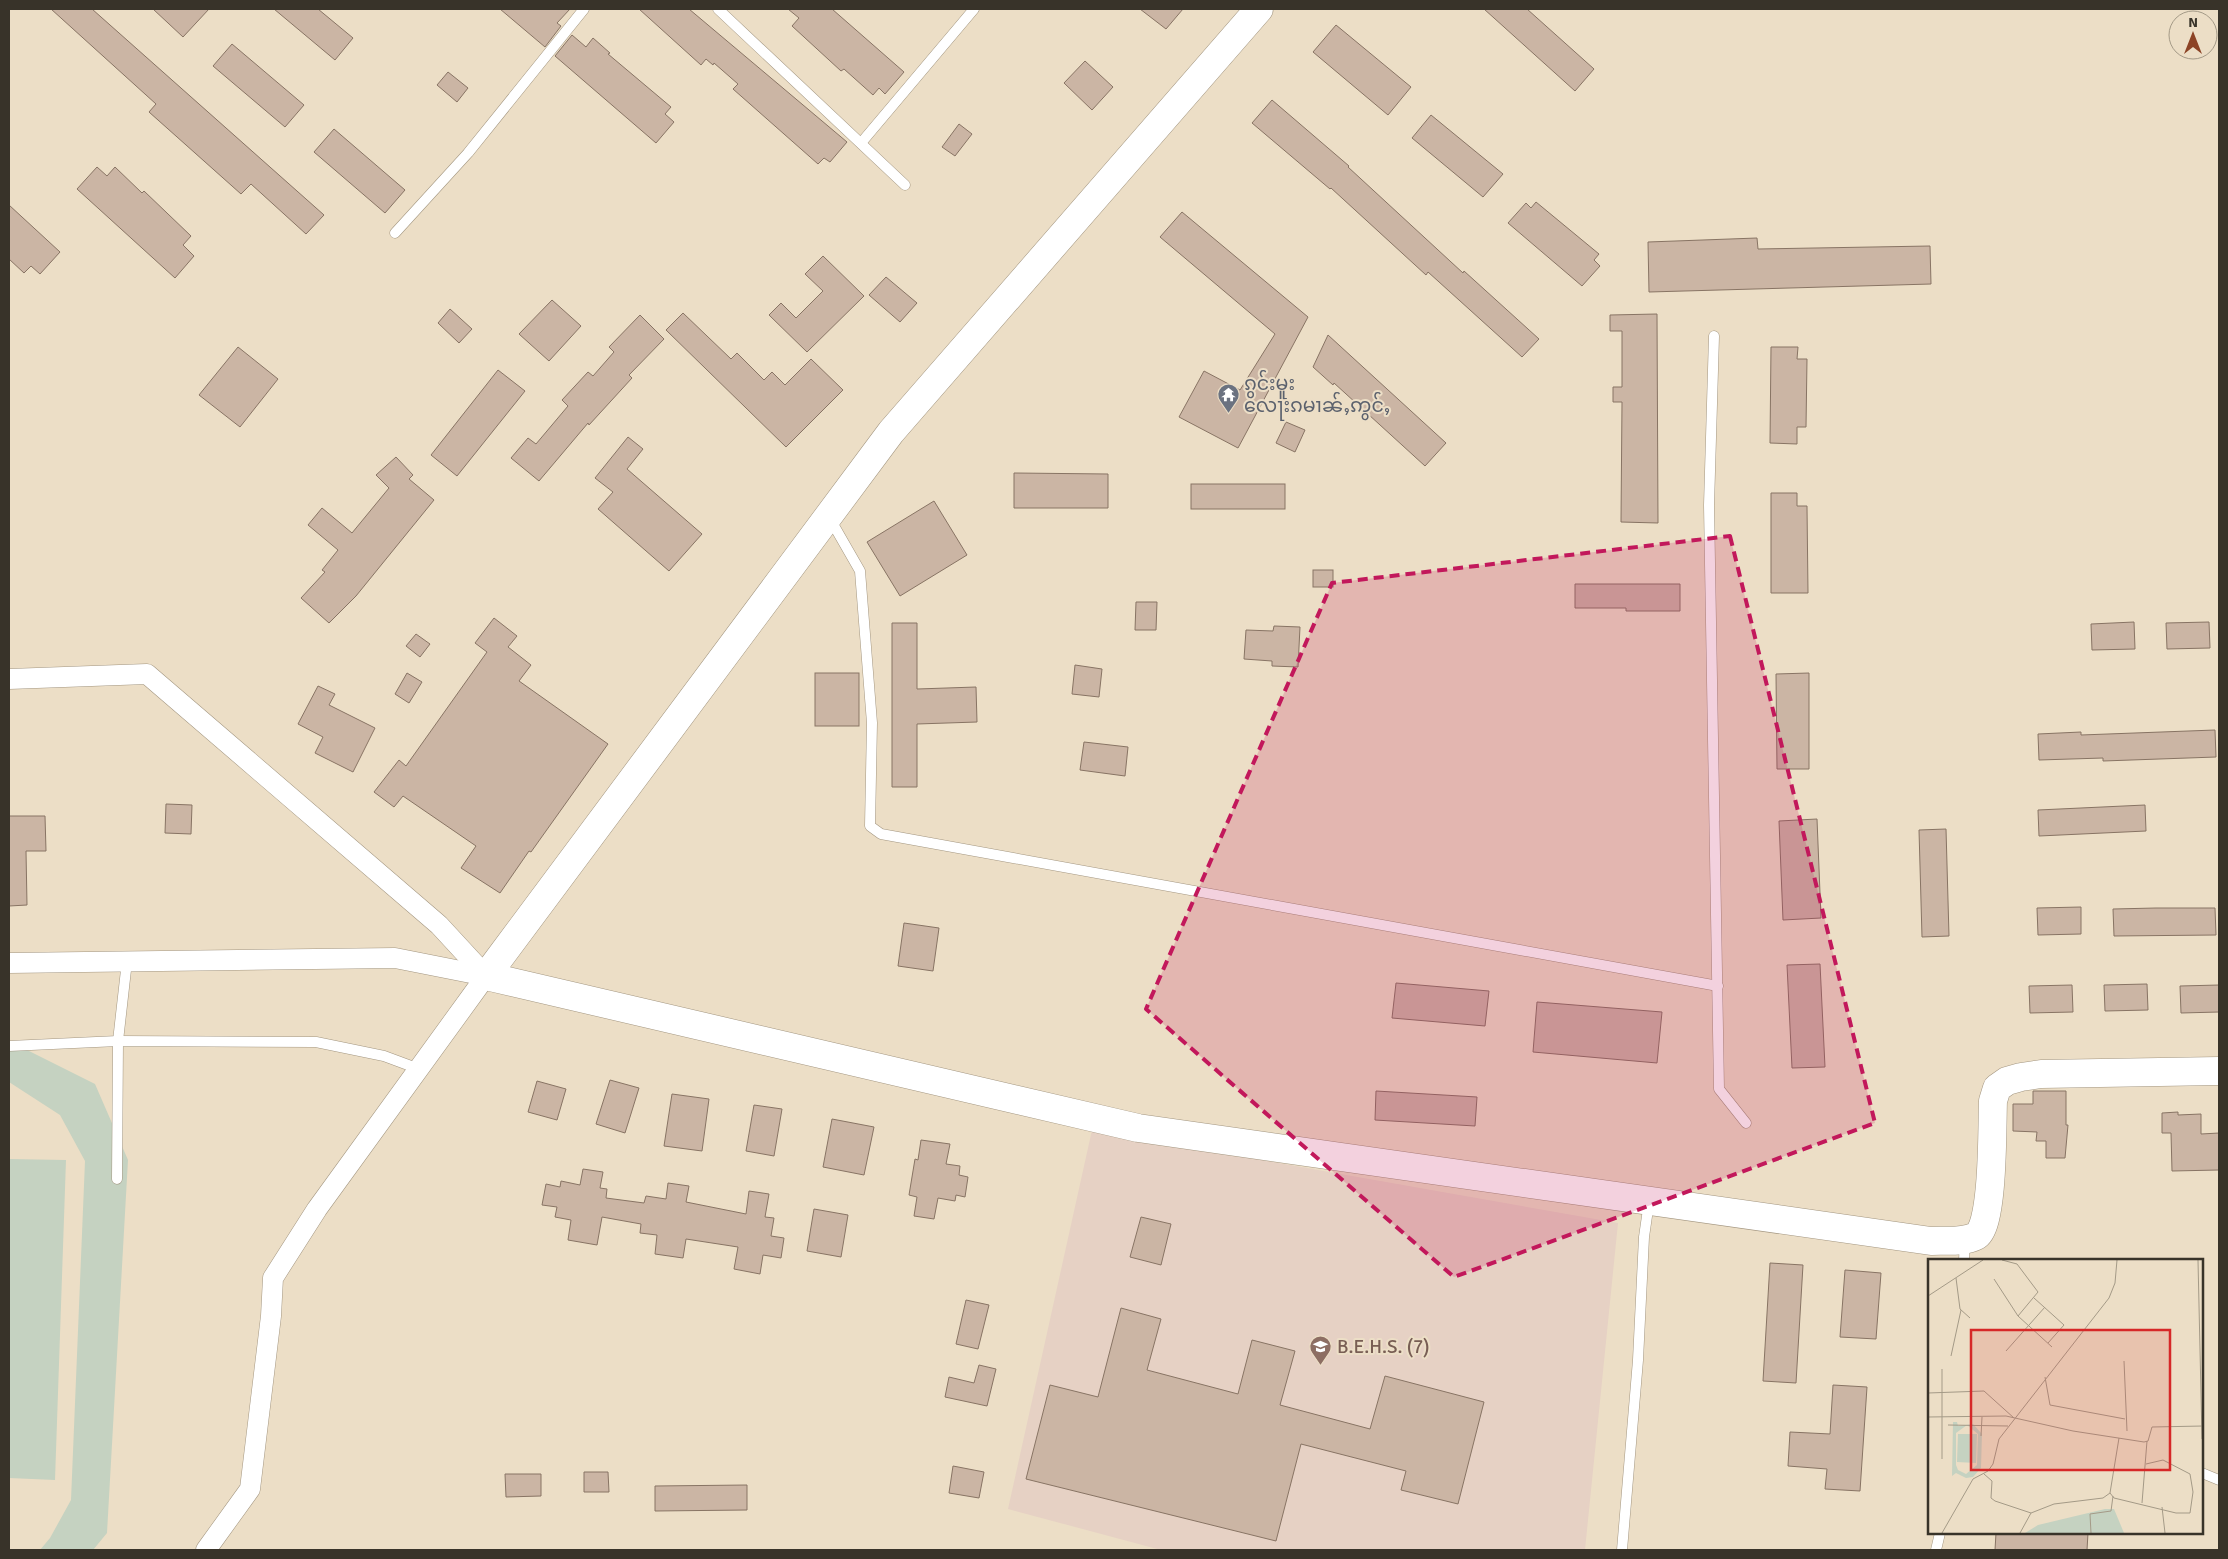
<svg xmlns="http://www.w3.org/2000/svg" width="2228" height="1559" font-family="Signika,'Noto Sans Myanmar',sans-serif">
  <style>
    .education { fill: #e6d1c4 }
    .pitch { fill: #c5d2c1 }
    .building { fill: #cbb5a4; stroke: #887464 }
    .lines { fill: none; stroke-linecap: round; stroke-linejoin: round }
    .lane-casing { stroke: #a39680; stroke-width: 11 }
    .street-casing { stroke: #a39680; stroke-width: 21 }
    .secondary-casing { stroke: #a39680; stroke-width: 29 }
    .lane { stroke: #fff; stroke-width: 10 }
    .street { stroke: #fff; stroke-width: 20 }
    .secondary { stroke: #fff; stroke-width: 28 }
    .marked { fill: #c2185b; fill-opacity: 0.2; stroke: #c2185b; stroke-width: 4; stroke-dasharray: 10 6; stroke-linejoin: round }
    .labels { text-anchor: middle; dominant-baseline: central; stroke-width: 4; stroke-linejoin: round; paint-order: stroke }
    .worship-label { font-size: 19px; fill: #5b616d; stroke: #ecdec6; text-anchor: start }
    .education-label { font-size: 19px; fill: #785e54; stroke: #ecdec6; text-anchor: start }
    .inset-road { fill: none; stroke: #a49a87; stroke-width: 1 }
    .view { fill: #d62828; fill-opacity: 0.15; stroke: #d62828; stroke-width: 2.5 }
    .inset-edge { fill: none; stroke: #383329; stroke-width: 2.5 }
  </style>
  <rect width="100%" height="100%" fill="#ecdec6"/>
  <path class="education" d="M1092,1130l526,93 -33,327h-424l-153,-41z"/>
  <g class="pitch">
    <path d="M9,1044l12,3 74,37 33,76 -21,373 -14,17h-53l10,-12 21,-38 14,-339 -25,-46 -51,-33z"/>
    <path d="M9,1159l57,1 -11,320 -46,-2z"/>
  </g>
  <g class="building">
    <path d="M51,9h41l232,206 -18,19 -55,-50 -10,10 -92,-82 7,-8z"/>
    <path d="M153,9h56l-26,28z"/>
    <path d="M274,9h44l35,29 -18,22z"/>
    <path d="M500,9h70l-13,14 4,3 -16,21z"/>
    <path d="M639,9h50l158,133 -17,20 -6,-4 -6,6 -85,-75 5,-5 -24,-21 -1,2 -7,-6 -5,6z"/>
    <path d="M788,9h44l72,63 -19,22 -6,-6 -6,7 -29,-26 -3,2 -49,-45 7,-8z"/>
    <path d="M1140,9h43l-17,20z"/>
    <path d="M1484,9h43l67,60 -19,22z"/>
    <path d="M1336,25l75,62 -23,28 -75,-63z"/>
    <path d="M572,35l14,12 7,-9 17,15 -2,1 63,53 -6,7 9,8 -18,21 -101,-87z"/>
    <path d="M232,44l72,61 -19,22 -72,-61z"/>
    <path d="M1085,61l28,26 -21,23 -28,-27z"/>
    <path d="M448,72l20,16 -11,14 -20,-17z"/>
    <path d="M1272,100l77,66 -1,1 115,106 1,-2 75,68 -17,18 -94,-85 -2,3 -95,-87 -1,1 -78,-66z"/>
    <path d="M1431,115l72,59 -20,23 -71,-59z"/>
    <path d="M959,124l13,10 -17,22 -13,-9z"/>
    <path d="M334,129l71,61 -20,23 -71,-61z"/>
    <path d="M97,167l10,9 8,-9 27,26 2,-2 47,45 -8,9 11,11 -19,22 -98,-89z"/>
    <path d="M1536,202l63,52 -5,6 6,6 -18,20 -74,-63 18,-20 5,5z"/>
    <path d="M9,205l51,47 -20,22 -9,-8 -7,7 -15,-14z"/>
    <path d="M1182,212l126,105 -70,131 -59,-31 25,-46 36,19 35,-56 -115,-97z"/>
    <path d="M1757,238l1,11 172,-3 1,38 -282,8 -1,-50z"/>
    <path d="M823,256l41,40 -57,56 -38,-37 12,-12 15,15 27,-27 -18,-17z"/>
    <path d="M886,277l31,26 -17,19 -31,-27z"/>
    <path d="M552,300l29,26 -32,35 -30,-27z"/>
    <path d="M450,309l22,20 -13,14 -21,-20z"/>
    <path d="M683,313l48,46 6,-6 27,27 8,-8 13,13 26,-26 32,31 -57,57 -120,-117z"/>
    <path d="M1657,314l1,209 -37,-1 1,-120h-9v-15h9v-56h-12v-16z"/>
    <path d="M640,315l24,24 -35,36 3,3 -43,47 -1,-2 -49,58 -28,-23 17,-20 8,6 32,-38 -6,-6 26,-28 5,4 21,-24 -5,-5z"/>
    <path d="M1328,335l118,108 -21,23 -91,-83 -1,2 -20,-18z"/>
    <path d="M238,347l40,32 -38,48 -41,-32z"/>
    <path d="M1771,347h27l-1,12h10l-1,68h-9v17l-27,-1z"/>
    <path d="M498,370l27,21 -68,85 -26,-21z"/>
    <path d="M1286,422l19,8 -10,22 -19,-9z"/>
    <path d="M628,437l15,12 -16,20 75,65 -33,37 -71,-62 15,-17 -18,-14z"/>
    <path d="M396,457l17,18 -4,4 25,21 -78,96 -27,27 -28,-25 24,-26 -3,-2 16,-20 -30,-25 14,-17 30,25 37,-45 -13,-13z"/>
    <path d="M1014,473l94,1v34h-94z"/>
    <rect x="1191" y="484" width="94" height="25"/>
    <path d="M1771,493h26v13h10l1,87h-37z"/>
    <path d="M934,501l33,54 -67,41 -33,-54z"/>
    <rect x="1313" y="570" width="20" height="17"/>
    <path d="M1575,584h105v27h-54v-3h-51z"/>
    <path d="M1136,602h21l-1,28h-21z"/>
    <path d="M494,618l23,18 -9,11 23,18 -12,16 89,63 -77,108 -2,-1 -29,42 -39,-25 15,-22 -73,-50 -9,11 -20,-15 25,-32 7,6 81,-114 -12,-9z"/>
    <path d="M2134,622l1,27 -43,1 -1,-26z"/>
    <path d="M2209,622l1,26 -43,1 -1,-26z"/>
    <path d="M892,623h25v66l59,-2 1,35 -60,2v63h-25z"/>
    <path d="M1274,626l26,1 -2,40 -26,-1v-5l-28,-2 2,-29 27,1z"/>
    <path d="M416,634l14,10 -10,13 -14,-11z"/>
    <path d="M1075,665l27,4 -3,28 -27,-3z"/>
    <path d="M407,673l15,9 -13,21 -14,-9z"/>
    <rect x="815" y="673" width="44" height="53"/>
    <path d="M1809,673v96h-32l-1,-95z"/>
    <path d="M318,686l17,8 -6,11 46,23 -22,44 -38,-19 8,-16 -25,-13z"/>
    <path d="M2215,730l1,27 -113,4v-3l-64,2 -1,-26 43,-2v3z"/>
    <path d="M1084,742l44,5 -3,29 -45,-6z"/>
    <path d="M166,804l26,1 -1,29 -26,-1z"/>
    <path d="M2145,805l1,26 -107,5 -1,-26z"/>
    <path d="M9,816h36l1,35h-20l1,54 -18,1z"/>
    <path d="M1817,819l4,99 -38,2 -4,-99z"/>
    <path d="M1946,829l3,107 -27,1 -3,-107z"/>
    <path d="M2081,907v27l-43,1 -1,-27z"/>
    <path d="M2156,908h59l1,27 -102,1 -1,-27z"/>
    <path d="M904,923l35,5 -6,43 -35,-5z"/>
    <path d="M1820,964l5,103 -33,1 -5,-103z"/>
    <path d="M1396,983l93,8 -4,35 -93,-8z"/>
    <path d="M2147,984l1,26 -43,1 -1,-26z"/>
    <path d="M2072,985l1,27 -43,1 -1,-27z"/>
    <path d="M2219,985v27l-38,1 -1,-27z"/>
    <path d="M1537,1002l125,10 -5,51 -124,-11z"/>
    <path d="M610,1080l29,8 -14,45 -29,-9z"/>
    <path d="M537,1081l29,8 -9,31 -29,-8z"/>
    <path d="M1376,1091l101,6 -2,29 -100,-6z"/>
    <path d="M2033,1091h33v34h2l-3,33h-19v-17h-10l1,-9 -24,-1v-27h20z"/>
    <path d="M672,1094l37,5 -7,52 -38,-5z"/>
    <path d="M754,1105l28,4 -8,47 -28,-5z"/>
    <path d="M2178,1112v3l23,-1v20l18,-1v37l-47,1 -1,-38h-9v-20z"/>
    <path d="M832,1119l42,8 -10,48 -41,-8z"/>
    <path d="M921,1140l29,4 -4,20 14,2 -1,9 9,2 -3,20 -9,-2 -1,6 -17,-3 -4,21 -20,-3 3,-19 -8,-2 6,-36 3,1z"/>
    <path d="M583,1169l20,3 -3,16 7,1 -1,9 38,5 2,-7 20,3 2,-16 21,3 -3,16 60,12 3,-23 20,3 -4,23 9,1 -3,18 13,2 -3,20 -18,-3 -3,19 -26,-5 4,-22 -52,-8 -3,19 -28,-4 2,-19 -17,-2 1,-9 -39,-7 -5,28 -29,-5 3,-20 -16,-3 2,-10 -15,-2 4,-21 14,3 1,-6 19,4z"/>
    <path d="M814,1209l34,6 -7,42 -34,-6z"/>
    <path d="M1141,1217l30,7 -10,41 -31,-8z"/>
    <path d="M1770,1263l33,2 -7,118 -33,-2z"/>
    <path d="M1845,1270l36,3 -5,66 -36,-2z"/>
    <path d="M966,1300l23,5 -11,44 -22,-5z"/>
    <path d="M1121,1308l40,11 -14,51 91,24 14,-54 43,11 -15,54 90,24 15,-53 99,26 -26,102 -57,-14 5,-19 -105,-27 -25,97 -250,-62 24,-94 48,12z"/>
    <path d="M979,1365l17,4 -9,37 -42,-9 4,-20 25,6z"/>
    <path d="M1833,1385l34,2 -7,104 -35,-2 2,-20 -39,-3 2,-34 40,2z"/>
    <path d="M953,1466l31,6 -5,26 -30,-5z"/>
    <path d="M584,1472h24l1,20h-25z"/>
    <path d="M505,1474h36v22l-35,1z"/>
    <path d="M747,1485v25l-92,1v-25z"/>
    <path d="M1996,1533h92l-1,17h-92z"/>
  </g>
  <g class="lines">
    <defs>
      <g id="lane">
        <path d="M718,9l187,176"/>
        <path d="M861,143l113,-134"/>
        <path d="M395,233l73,-80 116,-144"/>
        <path d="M1714,336l-5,169 10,584 27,34"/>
        <path d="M829,517l31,54 12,152 -2,103 11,8 837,152"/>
        <path d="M9,1046l109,-5 198,1 68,14 35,13"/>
        <path d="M117,1179l1,-138 9,-80"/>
        <path d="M1964,1260l1,-19"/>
        <path d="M2202,1473l17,7"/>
        <path d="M1622,1550l16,-190 6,-123 5,-35"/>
        <path d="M1936,1550l4,-17"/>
      </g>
      <g id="street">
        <path d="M9,679l138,-5 292,251 47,51"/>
        <path d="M9,963l386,-5 91,18"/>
        <path d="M206,1550l44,-61 21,-173 2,-38 44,-69 169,-233"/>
      </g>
      <path id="secondary" d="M1259,9l-368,423 -405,544 652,152 793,113c14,-1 32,2 45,-5 18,-9 16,-113 17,-135l4,-13 10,-7 14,-4 20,-3 178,-3"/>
    </defs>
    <use href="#lane" class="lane-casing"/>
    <use href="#street" class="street-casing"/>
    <use href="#secondary" class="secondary-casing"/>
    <use href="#lane" class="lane"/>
    <use href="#street" class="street"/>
    <use href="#secondary" class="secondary"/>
  </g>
  <path class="marked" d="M1730,536l145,587 -421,154 -308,-268 186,-426z"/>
  <defs>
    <symbol id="temple-pin" viewBox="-11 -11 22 30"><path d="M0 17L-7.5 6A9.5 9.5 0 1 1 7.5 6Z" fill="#6b7280" stroke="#ecdec6"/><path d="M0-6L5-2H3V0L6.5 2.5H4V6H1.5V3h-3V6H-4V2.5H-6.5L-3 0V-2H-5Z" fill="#fff"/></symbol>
    <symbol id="school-pin" viewBox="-11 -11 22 30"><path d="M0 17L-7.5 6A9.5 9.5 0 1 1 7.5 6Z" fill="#8d6e63" stroke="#ecdec6"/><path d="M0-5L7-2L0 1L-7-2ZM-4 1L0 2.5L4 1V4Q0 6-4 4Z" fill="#fff"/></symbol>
  </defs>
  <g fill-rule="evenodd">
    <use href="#temple-pin" x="1216" y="382" width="25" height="34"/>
    <use href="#school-pin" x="1308" y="1334" width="25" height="34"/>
  </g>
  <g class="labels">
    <g class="worship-label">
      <text x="1244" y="384">ၵွင်းမူး<tspan x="1244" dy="22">လေႃးၵမၢၼ်ႇဢွင်ႇ</tspan></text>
    </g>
    <g class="education-label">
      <text x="1337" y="1347">B.E.H.S. (7)</text>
    </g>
  </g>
  <g transform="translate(1928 1259)">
    <rect width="275" height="275" fill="#ecdec6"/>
    <path d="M177,250h9l10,24h-99l13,-8z" fill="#c5d2c1"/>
    <path d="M25,163h4l1,4 15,-2 9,10 -1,34 -8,9 -7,1 -10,-5 -4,3zM39,166l11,9 -1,31 -11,9 -8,-4 -2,-5v-32zM30,175h19l-1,29 -19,-1z" fill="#c5d2c1" fill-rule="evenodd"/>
    <path class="inset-road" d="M270,1l4,179M28,19l4,31 10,9M66,20l24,37 20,-24 -21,-28 -15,-4M0,37l55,-36M106,39l30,27 -16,18M90,57l34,31M78,92l39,-44M23,97l10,-46M196,102l3,70M117,118l5,28 75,14M0,134l56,-2 30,27M0,158l78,-1 67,15 71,11 4,-1 4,-14 51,-1M20,166l60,1M53,177l1,-19M191,179l-9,55 4,5 62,15h14l3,-21 -3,-18 -27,-14 -17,4M14,200v-90M56,215l8,7 -1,17 4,3 36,12 -11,20M214,244l5,-62M234,248l3,26M103,254l23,-9 49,-6 7,-5M14,274l31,-54 15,-8 5,-7 6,-25 110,-141 6,-15 2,-23M163,274l-1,-19 21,-3 2,-15"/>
    <path class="view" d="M43,71h199v140h-199z"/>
    <rect width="275" height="275" class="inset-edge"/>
  </g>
  <rect width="2228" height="1559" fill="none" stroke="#383329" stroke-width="20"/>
  <g transform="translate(2193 35)"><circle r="24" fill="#ecdec6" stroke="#a49a87"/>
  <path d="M0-4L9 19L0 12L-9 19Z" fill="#8c4325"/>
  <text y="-8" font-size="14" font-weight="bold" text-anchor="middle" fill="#383329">N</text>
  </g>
</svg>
